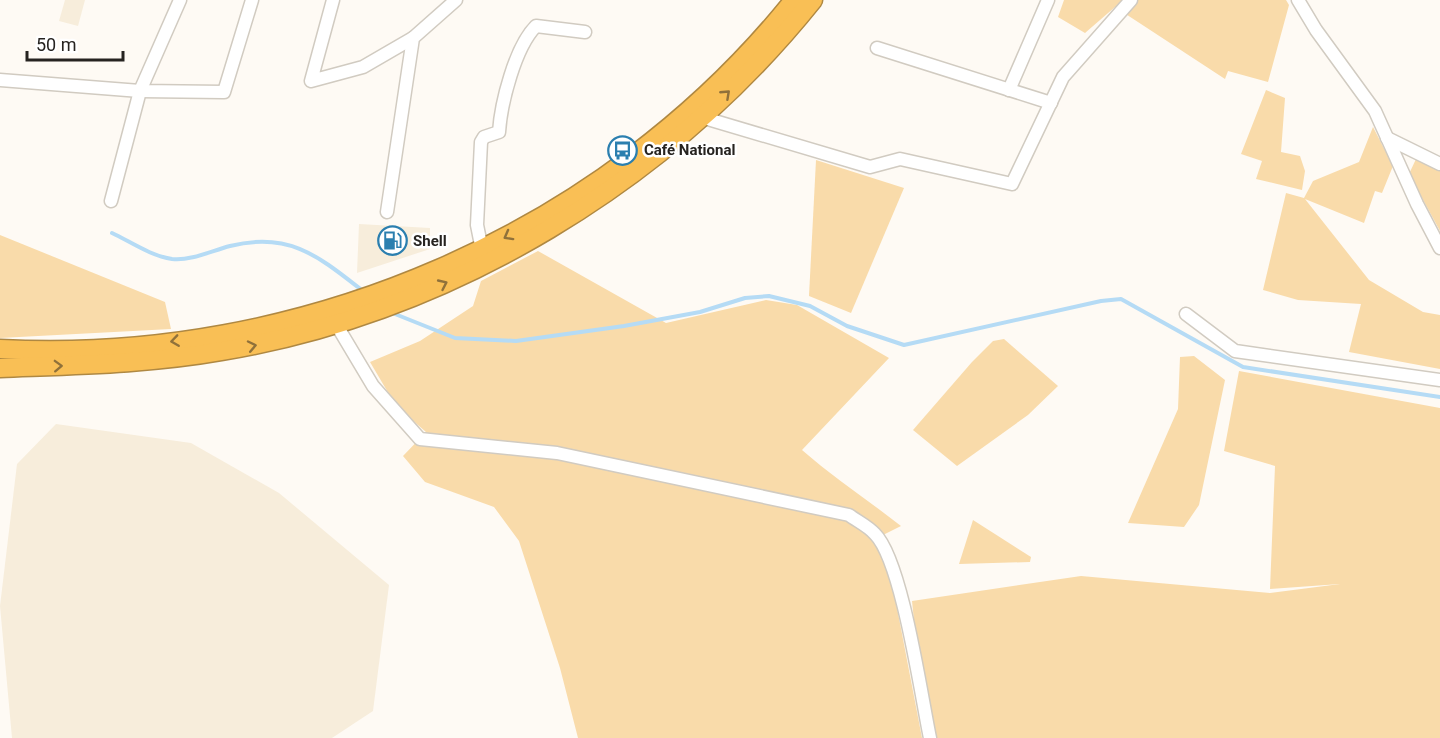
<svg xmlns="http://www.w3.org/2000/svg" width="1440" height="738" font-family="Roboto,sans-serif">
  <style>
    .built { fill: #f7eddb }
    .green { fill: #f9dbaa }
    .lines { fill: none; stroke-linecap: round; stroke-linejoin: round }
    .stream { stroke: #b5dbf5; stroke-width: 4 }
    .minor-casing { stroke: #d1cbc1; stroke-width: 15 }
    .highway-casing { stroke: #af8842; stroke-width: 21 }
    .minor { stroke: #fff; stroke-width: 12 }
    .highway { stroke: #f9bf55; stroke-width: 18 }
    .oneway { stroke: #90713a }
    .labels { text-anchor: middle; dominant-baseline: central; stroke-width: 5; stroke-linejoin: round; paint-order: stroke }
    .poi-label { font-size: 15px; font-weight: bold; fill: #262320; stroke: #fff; text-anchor: start }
  </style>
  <rect width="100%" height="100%" fill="#fefaf4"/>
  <g class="built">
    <path d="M65,0h20l-7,26 -19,-5z"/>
    <path d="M359,224l71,4v21l-73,24z"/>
    <path d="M56,424l135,19 88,50 110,92 -16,126 -41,27h-320l-12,-132 17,-142z"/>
  </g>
  <g class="green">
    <path d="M1064,0h222l3,5 -21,77 -40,-11 -3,8 -110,-72 -30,26 -27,-16z"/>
    <path d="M1266,90l19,8 -4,54 19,4 5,15 -3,19 -46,-11 6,-18 -21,-7z"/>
    <path d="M1373,127l20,39 -11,27 -7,-2 -11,32 -59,-24 64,81 54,32 17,3v54l-91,-17 12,-48 -63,-4 -35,-10 23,-97 18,5 9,-17 46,-19z"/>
    <path d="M1416,159l24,12v60l-31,-57z"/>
    <path d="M816,160l88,28 -53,125 -42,-17z"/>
    <path d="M0,235l165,67 6,27 -171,9z"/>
    <path d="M538,251l128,72 100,-23 31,5 92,53 -87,92c32,28 66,50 99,76l-18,9 39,203h-344l-18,-70 -41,-127 -25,-34 -69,-25 -22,-26 23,-24 -30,-26 -26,-44 50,-21 53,-35 8,-25z"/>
    <path d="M1004,339l54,47 -30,29 -71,51 -44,-36 59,-68 21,-21z"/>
    <path d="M1194,356l31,24 -26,125 -15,22 -56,-4 50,-114 2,-52z"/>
    <path d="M1239,371l201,37v330h-514l-14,-137 169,-25 189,17 70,-9 -70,5 5,-123 -51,-15z"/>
    <path d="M973,520l58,37 -1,5 -71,2z"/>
  </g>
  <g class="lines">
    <g class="stream">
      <path d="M112,233c19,9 39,23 60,26 19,2 39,-8 58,-13 59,-15 88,10 133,45"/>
      <path d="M390,312l65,26 61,3 108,-15 76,-14 45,-14 24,-2 41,10 37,20 57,19 197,-44 20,-2 122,68 197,30"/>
    </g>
    <defs>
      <g id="minor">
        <path d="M333,0l-22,81 52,-14 50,-29"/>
        <path d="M1298,0l18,30 59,81 42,93 23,44"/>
        <path d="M877,48l174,55"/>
        <path d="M0,80l140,11 84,1 28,-92"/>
        <path d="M1009,90l39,-90"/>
        <path d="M701,117l169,50 30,-8 112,25 51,-107 68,-77"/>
        <path d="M1387,138l53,26"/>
        <path d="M111,201l29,-110 40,-91"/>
        <path d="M387,212l26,-174 43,-38"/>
        <path d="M482,250l-5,-25 4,-83 3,-5 15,-5c2,-29 16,-85 37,-106l49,6"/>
        <path d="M1186,314l49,37 205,29"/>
        <path d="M336,324l37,62 47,53 137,14 292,62c8,6 19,11 26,19 27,27 46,161 55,204"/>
      </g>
      <g id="highway">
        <path d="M0,349c300,16 605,-113 794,-349"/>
        <path d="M0,368c74,-3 149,-4 222,-17 230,-39 445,-169 591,-351"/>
      </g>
    </defs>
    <use href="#minor" class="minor-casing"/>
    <use href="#highway" class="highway-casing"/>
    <use href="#minor" class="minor"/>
    <use href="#highway" class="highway"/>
  </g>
  <defs><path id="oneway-chevron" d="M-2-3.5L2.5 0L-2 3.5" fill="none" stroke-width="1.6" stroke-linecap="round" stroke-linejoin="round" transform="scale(1.5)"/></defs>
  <g class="oneway">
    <use href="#oneway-chevron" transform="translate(726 94) rotate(-43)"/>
    <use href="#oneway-chevron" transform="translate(508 236) rotate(151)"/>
    <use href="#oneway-chevron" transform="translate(443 284) rotate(-25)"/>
    <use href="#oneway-chevron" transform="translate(175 341) rotate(172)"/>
    <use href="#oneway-chevron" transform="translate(252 346) rotate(-12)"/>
    <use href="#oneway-chevron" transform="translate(58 366) rotate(-2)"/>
  </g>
  <defs>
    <symbol id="bus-ring" viewBox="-11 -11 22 22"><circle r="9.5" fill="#fff" stroke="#2b7faf" stroke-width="1.5"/><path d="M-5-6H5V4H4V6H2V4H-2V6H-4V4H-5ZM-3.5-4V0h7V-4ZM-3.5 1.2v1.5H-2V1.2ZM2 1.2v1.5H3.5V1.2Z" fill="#2b7faf"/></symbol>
    <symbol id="fuel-ring" viewBox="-11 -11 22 22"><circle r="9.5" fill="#fff" stroke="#2b7faf" stroke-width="1.5"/><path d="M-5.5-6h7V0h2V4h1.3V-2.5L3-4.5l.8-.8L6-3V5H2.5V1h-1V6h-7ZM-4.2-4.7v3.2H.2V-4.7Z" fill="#2b7faf"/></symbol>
  </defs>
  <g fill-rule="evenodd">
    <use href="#bus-ring" x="606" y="134" width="33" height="33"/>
    <use href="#fuel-ring" x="376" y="224" width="33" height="33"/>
  </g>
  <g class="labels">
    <g class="poi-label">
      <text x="644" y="150">Café National</text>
      <text x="413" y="241">Shell</text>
    </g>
  </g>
  <path d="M27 51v9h96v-9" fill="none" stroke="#262320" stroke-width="3"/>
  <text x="36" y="51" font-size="18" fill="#262320" stroke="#ffffff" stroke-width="4.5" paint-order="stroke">50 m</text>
</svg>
